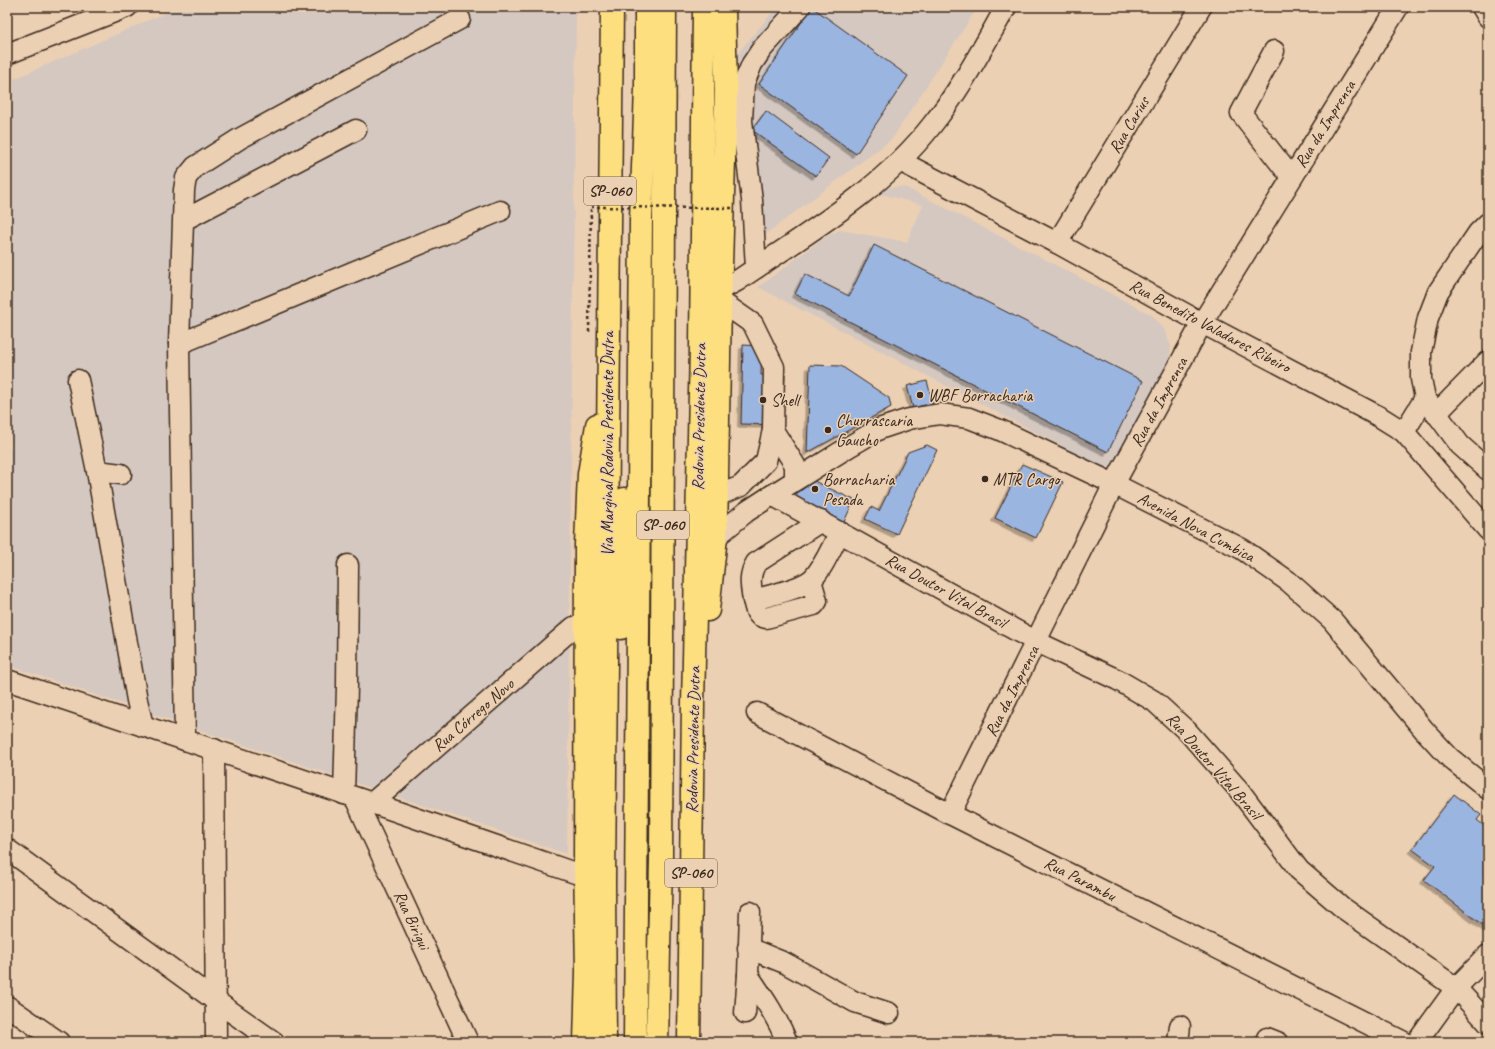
<svg xmlns="http://www.w3.org/2000/svg" width="1495" height="1049" font-family="Caveat,sans-serif">
  <style>
    .built { fill: #d4c8c1 }
    .building { fill: #9bb5e1; stroke: #3b2a1e; filter: url(#shadow) }
    .lines { fill: none; stroke-linecap: round; stroke-linejoin: round }
    .minor-casing { stroke: #3b2a1e; stroke-width: 23 }
    .highway-casing { stroke: #3b2a1e; stroke-width: 25 }
    .path { stroke: #3b2a1e; stroke-width: 2.5; stroke-dasharray: 3 3; stroke-linecap: butt }
    .minor { stroke: #ecd0b3; stroke-width: 20 }
    .highway { stroke: #fddf80; stroke-width: 22 }
    .path-bridge { stroke: #3b2a1e; stroke-width: 2.5; stroke-dasharray: 3 3; stroke-linecap: butt }
    .poi-dot { fill: #3b2a1e; stroke: #ecd0b3; stroke-width: 1.5 }
    .labels { text-anchor: middle; dominant-baseline: central; stroke-width: 3; stroke-linejoin: round; paint-order: stroke }
    .shield { fill: #ecd0b3; stroke: #705c4b; stroke-width: 1 }
    .shield-label { font-size: 16px; font-weight: bold; fill: #3b2a1e }
    .street-label { font-size: 17px; fill: #3b2a1e; stroke: #ecd0b3 }
    .poi-label { font-size: 17px; fill: #3b2a1e; stroke: #ecd0b3; text-anchor: start }
  </style>
  <defs>
    <filter id="shadow"><feDropShadow dx="-3.5" dy="3.5" stdDeviation="0" flood-color="#0004"/></filter>
  </defs>
  <rect width="100%" height="100%" fill="#ecd0b3"/>
  <filter id="ink" filterUnits="userSpaceOnUse"><feTurbulence type="fractalNoise" baseFrequency=".025" numOctaves="2"/><feDisplacementMap in="SourceGraphic" scale="8" xChannelSelector="R" yChannelSelector="G"/><feConvolveMatrix kernelMatrix="1 2 1 2 8 2 1 2 1" color-interpolation-filters="sRGB"/></filter>
  <g filter="url(#ink)">
    <g class="built">
      <path d="M179,7h397l-9,847 -560,-189v-215l5,-2 -5,-44v-322z"/>
      <path d="M777,7h201l-86,132 -146,110 -8,-196z"/>
      <path d="M905,187l247,128 12,14 7,17 -2,15 -52,100 -8,6h-7l-344,-180 67,-50 15,-7 67,12 16,-37 -42,-11 3,-6z"/>
    </g>
    <g class="building">
      <path d="M812,7l96,69 -52,78 -97,-70z"/>
      <path d="M766,111l63,47 -13,18 -64,-46z"/>
      <path d="M874,245l269,136 -35,71 -313,-158 10,-20 44,22z"/>
      <path d="M743,345l19,1 -1,29h24l-2,50 -42,-1z"/>
      <path d="M810,365l31,1 48,32 2,9 -84,46z"/>
      <path d="M927,381l6,22 -20,5 -6,-22z"/>
      <path d="M927,445l10,5 -40,84 -32,-15 6,-12 8,4 29,-59z"/>
      <path d="M1022,464l41,18 -27,56 -41,-20z"/>
      <path d="M814,481l40,19 -11,24 -48,-26 1,-4z"/>
      <path d="M1454,794l27,21 -4,5 11,9v8l-4,10v28l4,8v46l-64,-49 11,-14 -23,-17z"/>
    </g>
    <g class="lines">
      <defs>
        <g id="minor">
          <path d="M1482,7l6,10"/>
          <path d="M1274,51l-33,62 43,55 9,8"/>
          <path d="M7,54l120,-47"/>
          <path d="M900,161l157,82 145,80 178,94 24,15 84,98"/>
          <path d="M184,220l172,-90"/>
          <path d="M1488,223l-10,10 -40,59 -10,26 -7,34v27l4,19 35,47 28,25"/>
          <path d="M1057,243l144,-236"/>
          <path d="M756,268l-4,-68 -10,-79 2,-38 8,-19 10,-15 38,-42"/>
          <path d="M720,290l17,-9c68,-47 143,-89 195,-156 29,-36 51,-78 74,-118"/>
          <path d="M720,301l33,23 21,43 -1,63 22,35v15"/>
          <path d="M179,344l5,-154 2,-12 9,-11 44,-28 221,-120"/>
          <path d="M78,380l19,91 40,229 6,26"/>
          <path d="M1436,414l52,-53"/>
          <path d="M1404,432l21,-34"/>
          <path d="M97,471l24,3"/>
          <path d="M772,495l265,147 81,38 36,21 34,31 51,58 60,80 44,38 113,80 32,35"/>
          <path d="M717,496l24,-10 25,-25 7,-31"/>
          <path d="M821,521l-65,42c-8,13 -5,23 -3,37 15,-4 47,-11 58,-20 11,-9 22,-36 29,-48"/>
          <path d="M716,537l30,-25 26,-17 78,-49 29,-17 30,-10 31,-5 29,4 31,12 114,54 128,65 46,32 44,39 93,111 25,27 38,31"/>
          <path d="M753,600c3,10 2,16 13,18l48,-13 3,-4 -6,-21"/>
          <path d="M7,680l365,123 206,71"/>
          <path d="M757,713l193,101 454,228"/>
          <path d="M185,740l-6,-396 321,-133"/>
          <path d="M214,749l2,293"/>
          <path d="M344,794l3,-107 1,-122"/>
          <path d="M355,798l113,244"/>
          <path d="M372,803l202,-176"/>
          <path d="M950,814l164,-330 88,-161 196,-316"/>
          <path d="M7,849l209,152 58,41"/>
          <path d="M748,948l37,15 70,39 34,11"/>
          <path d="M748,975c15,22 29,42 39,67"/>
          <path d="M7,1006l52,36"/>
          <path d="M745,1013l3,-38 2,-63"/>
          <path d="M1267,1038l10,4"/>
          <path d="M1178,1042l2,-16"/>
          <path d="M1417,1042l39,-54 32,-33"/>
        </g>
        <g id="highway">
          <path d="M708,610l8,-73 4,-236 6,-211 -2,-83"/>
          <path d="M621,628l3,-129"/>
          <path d="M585,1042l2,-71 -2,-110 1,-316 3,-71 8,-49"/>
          <path d="M605,1042l-1,-161 8,-874"/>
          <path d="M635,1042l6,-823 5,-130v-82"/>
          <path d="M657,1042l4,-182 4,-853"/>
          <path d="M689,1042l4,-338 8,-356 3,-341"/>
        </g>
      </defs>
      <use href="#minor" class="minor-casing"/>
      <use href="#highway" class="highway-casing"/>
      <path class="path" d="M589,332l2,-125"/>
      <use href="#minor" class="minor"/>
      <use href="#highway" class="highway"/>
      <path class="path-bridge" d="M591,207l142,1"/>
    </g>
  </g>
  <g class="poi-dot">
    <circle cx="920" cy="395" r="4"/>
    <circle cx="763" cy="400" r="4"/>
    <circle cx="828" cy="430" r="4"/>
    <circle cx="985" cy="479" r="4"/>
    <circle cx="815" cy="489" r="4"/>
  </g>
  <g class="labels">
    <g class="shield">
      <rect x="584" y="177" width="52" height="28" rx="3"/>
      <rect x="637" y="511" width="52" height="28" rx="3"/>
      <rect x="665" y="859" width="52" height="28" rx="3"/>
    </g>
    <g class="shield-label">
      <text x="610" y="191">SP-060</text>
      <text x="663" y="525">SP-060</text>
      <text x="691" y="873">SP-060</text>
    </g>
    <g class="street-label">
      <text transform="translate(1325 124) rotate(-58)">Rua da Imprensa</text>
      <text transform="translate(1129 125) rotate(-59)">Rua Carius</text>
      <text transform="translate(1210 326) rotate(28)">Rua Benedito Valadares Ribeiro</text>
      <text transform="translate(1159 402) rotate(-61)">Rua da Imprensa</text>
      <text transform="translate(699 417) rotate(-89)">Rodovia Presidente Dutra</text>
      <text transform="translate(607 444) rotate(-90)">Via Marginal Rodovia Presidente Dutra</text>
      <text transform="translate(1196 527) rotate(28)">Avenida Nova Cumbica</text>
      <text transform="translate(946 591) rotate(29)">Rua Doutor Vital Brasil</text>
      <text transform="translate(1012 691) rotate(-63)">Rua da Imprensa</text>
      <text transform="translate(473 715) rotate(-41)">Rua Córrego Novo</text>
      <text transform="translate(693 740) rotate(-89)">Rodovia Presidente Dutra</text>
      <text transform="translate(1214 766) rotate(49)">Rua Doutor Vital Brasil</text>
      <text transform="translate(1080 879) rotate(27)">Rua Parambu</text>
      <text transform="translate(412 920) rotate(65)">Rua Birigui</text>
    </g>
    <g class="poi-label">
      <text x="928" y="395">WBF Borracharia</text>
      <text x="771" y="400">Shell</text>
      <text x="836" y="420">Churrascaria<tspan x="836" dy="20">Gaucho</tspan></text>
      <text x="823" y="479">Borracharia<tspan x="823" dy="20">Pesada</tspan></text>
      <text x="993" y="479">MTR Cargo</text>
    </g>
  </g>
  <rect width="1495" height="1049" fill="none" stroke="#ecd0b3" stroke-width="24"/>
  <rect x="12" y="12" width="1471" height="1025" fill="none" stroke="#3b2a1e" stroke-width="1.5" filter="url(#ink)"/>
</svg>
